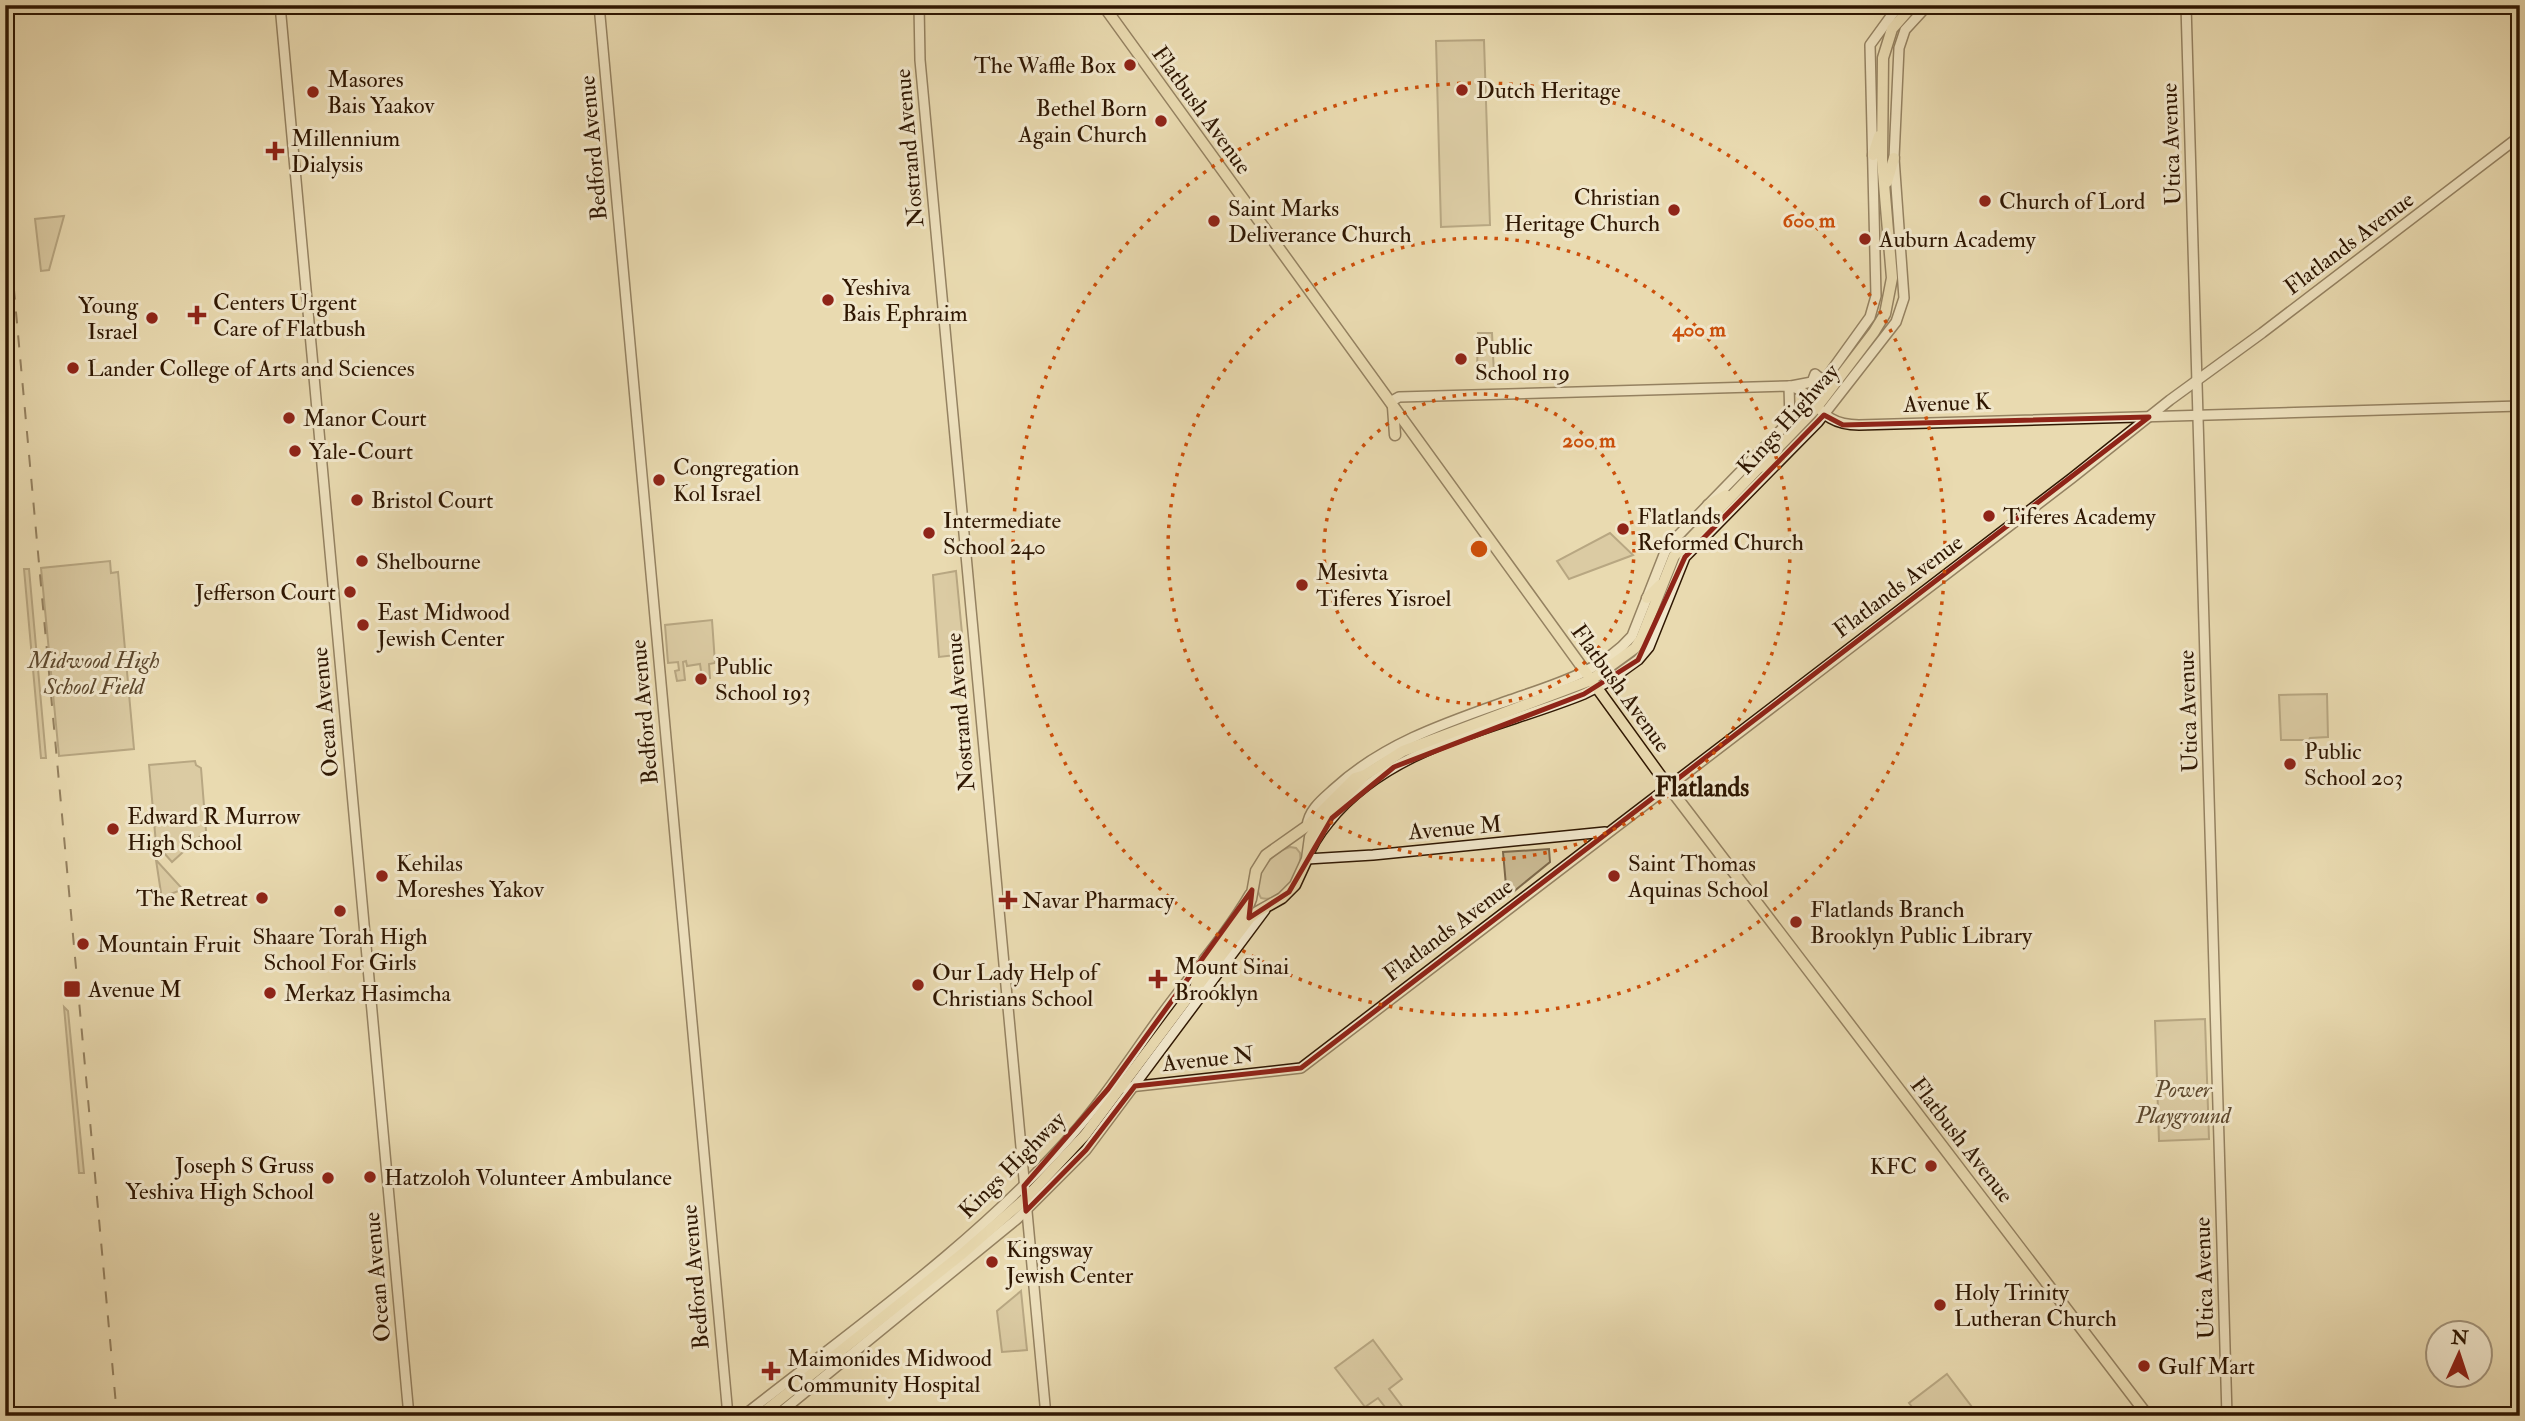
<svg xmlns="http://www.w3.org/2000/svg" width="2525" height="1421" font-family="'IM FELL Double Pica',serif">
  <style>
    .green { fill: #c9b992; stroke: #7c684a; stroke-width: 2 }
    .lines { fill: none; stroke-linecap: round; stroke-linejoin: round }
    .secondary-casing { stroke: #2f1702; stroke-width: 12 }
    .primary-casing { stroke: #2f1702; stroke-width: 13 }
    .secondary { stroke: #f1e7cc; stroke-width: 9 }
    .primary { stroke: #e9dab0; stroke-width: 10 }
    .rail { stroke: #2f1702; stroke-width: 2; stroke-dasharray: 12 12; stroke-linecap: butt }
    .marked { fill: none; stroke: #8f2418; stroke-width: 5; stroke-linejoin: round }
    .ring { fill: none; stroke: #cc4f0a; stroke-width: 3.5; stroke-dasharray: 3.5 7 }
    .poi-dot { fill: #8f2418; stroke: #f1e7cc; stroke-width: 2.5 }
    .labels { text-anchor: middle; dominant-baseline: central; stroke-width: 6; stroke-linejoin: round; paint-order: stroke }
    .poi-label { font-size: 23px; fill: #2f1702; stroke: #f1e7cc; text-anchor: start }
    .street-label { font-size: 23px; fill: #2f1702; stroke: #f1e7cc }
    .park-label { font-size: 23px; font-style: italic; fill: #5d482d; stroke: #f1e7cc }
    .quarter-label { font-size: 26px; font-weight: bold; fill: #2f1702; stroke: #f1e7cc }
    .centre { fill: #cc4f0a; stroke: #f1e7cc; stroke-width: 3.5 }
    .ring-label { font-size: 21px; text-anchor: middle; font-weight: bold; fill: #cc4f0a; stroke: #f1e7cc; stroke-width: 6; stroke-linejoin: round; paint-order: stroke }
  </style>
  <rect width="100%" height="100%" fill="#e9dab0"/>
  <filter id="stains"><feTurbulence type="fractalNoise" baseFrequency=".00286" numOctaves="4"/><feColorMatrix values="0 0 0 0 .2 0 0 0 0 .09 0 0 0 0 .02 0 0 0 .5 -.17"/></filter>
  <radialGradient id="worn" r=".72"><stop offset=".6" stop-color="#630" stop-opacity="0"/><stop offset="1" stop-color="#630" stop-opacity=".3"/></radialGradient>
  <g class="green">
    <path d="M1484,40l6,185 -49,2 -5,-186z"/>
    <path d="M64,216l-15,54 -8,1 -6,-52z"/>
    <path d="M1478,333h14l2,41h-14v-4h-3z"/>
    <path d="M1610,533l23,22 -64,24 -12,-18z"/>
    <path d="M110,561l1,12 7,-1 16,177 -75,7 -18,-188z"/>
    <path d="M24,569h5l17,189h-5z"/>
    <path d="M956,571l8,83 -25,3 -6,-82z"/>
    <path d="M712,620l3,43 -6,1 1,14h-8l-2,-14 -13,2 -1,-5 -3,1 2,18 -8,1 -2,-10 4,-1 -1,-8 -10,1 -3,-38z"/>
    <path d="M2327,694l1,43 -18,1 -1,2h-28l-2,-45z"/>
    <path d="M195,761l1,4 5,3 5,63 -34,31 -16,-18 -7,-79z"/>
    <path d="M1290,847l6,1 4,5c3,20 -17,51 -39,45 -12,-19 10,-46 29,-51z"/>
    <path d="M1549,849l1,13 -43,35 -4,-45z"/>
    <path d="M156,860l32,35 -5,1 -2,-6 -16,6 4,8 -6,2z"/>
    <path d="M64,1007l4,4 16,162h-5z"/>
    <path d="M2205,1019l4,120 -50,2 -4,-120z"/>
    <path d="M1021,1291l6,59 -25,2 -5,-41z"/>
    <path d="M1373,1340l29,39 -13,10 15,20 -9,7h-3l-14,-18 -13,9 -30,-39z"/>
    <path d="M1947,1374l31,41 -1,1h-58l-10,-13z"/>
  </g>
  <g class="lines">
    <defs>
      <g id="secondary">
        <path d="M280,5l129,1411"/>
        <path d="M599,5l129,1411"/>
        <path d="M919,5l1,55 126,1356"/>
        <path d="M2186,5l41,1411"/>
        <path d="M1789,386l1,35"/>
        <path d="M1791,386l21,-4 3,-8 10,8"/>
        <path d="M1390,402l9,-5 390,-11c31,7 25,39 70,39l661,-19"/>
        <path d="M1307,826c2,-17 16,-27 28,-38 49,-45 113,-66 175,-88 43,-15 91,-28 122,-64l35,-89 144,-148 59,-82 6,-21 -6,-251 29,-40"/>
        <path d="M1605,832l-232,23 -66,4c5,-15 12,-25 22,-37 61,-77 169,-93 255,-128l22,-11 32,-23 11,-13 36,-90 133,-135 78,-100 8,-24 -10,-140 5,-110 6,-18 23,-25"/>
        <path d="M1120,1088l181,-20 771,-590 98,-78 92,-67 258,-197"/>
        <path d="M743,1416c112,-88 232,-172 327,-279 35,-39 64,-85 95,-127 28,-38 61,-75 85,-116"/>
        <path d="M776,1416l241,-197 69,-69 179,-240"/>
      </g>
      <g id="primary">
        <path d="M1103,5l565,781 480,630"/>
        <path d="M1873,155l6,-19"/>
        <path d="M1887,182l7,-24"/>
        <path d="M1393,407l2,28"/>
        <path d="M1761,467l19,-8"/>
        <path d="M1708,505l18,-10"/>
        <path d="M1647,598l13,-13"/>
        <path d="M1198,986l52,-68 7,-6 25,-14 13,-13 12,-26 3,-22 16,-21 39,-41"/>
        <path d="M759,1416l203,-162 63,-55 60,-64 110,-147 4,-13 48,-66 4,-10 5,-28 10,-16 41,-29 48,-48 10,-3 38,-24 188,-71 44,-32 6,-9 33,-83 143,-149 57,-75 11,-18 7,-36 -10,-118 1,-102 9,-29 21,-24"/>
      </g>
    </defs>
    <use href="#secondary" class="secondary-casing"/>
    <use href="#primary" class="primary-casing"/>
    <use href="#secondary" class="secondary"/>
    <use href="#primary" class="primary"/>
    <g class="rail">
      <path d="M5,14l110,-9"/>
      <path d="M5,192l112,1224"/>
    </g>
  </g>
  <path d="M0 0H2525V1421H0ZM1824,415l19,10 306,-8 -848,651 -166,18 -49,64 -60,61 -2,-25 84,-97 144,-199 -3,28 40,-26 43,-74 62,-51 190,-73 54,-34 47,-103z" fill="#e9dab0" fill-opacity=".55" fill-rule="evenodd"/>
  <path class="marked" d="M1824,415l19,10 306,-8 -848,651 -166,18 -49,64 -60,61 -2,-25 84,-97 144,-199 -3,28 40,-26 43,-74 62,-51 190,-73 54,-34 47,-103z"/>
  <g class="ring">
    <circle cx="1479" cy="549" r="155"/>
    <circle cx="1479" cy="549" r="311"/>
    <circle cx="1479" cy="549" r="466"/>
  </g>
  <g class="poi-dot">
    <circle cx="1130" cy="65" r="7"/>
    <circle cx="1462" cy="90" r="7"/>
    <circle cx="313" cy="92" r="7"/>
    <circle cx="1161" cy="121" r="7"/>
    <path d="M271.5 140.5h7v7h7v7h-7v7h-7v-7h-7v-7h7z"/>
    <circle cx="1985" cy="201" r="7"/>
    <circle cx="1674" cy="210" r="7"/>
    <circle cx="1214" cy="221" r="7"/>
    <circle cx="1865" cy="239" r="7"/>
    <circle cx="828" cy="300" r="7"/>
    <path d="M193.5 304.5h7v7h7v7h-7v7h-7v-7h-7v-7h7z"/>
    <circle cx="152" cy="318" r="7"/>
    <circle cx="1461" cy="359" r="7"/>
    <circle cx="73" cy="368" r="7"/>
    <circle cx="289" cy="418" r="7"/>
    <circle cx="295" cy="451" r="7"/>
    <circle cx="659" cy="480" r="7"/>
    <circle cx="357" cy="500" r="7"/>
    <circle cx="1989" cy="516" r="7"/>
    <circle cx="1623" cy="529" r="7"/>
    <circle cx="929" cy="533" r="7"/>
    <circle cx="362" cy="561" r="7"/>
    <circle cx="1302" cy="585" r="7"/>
    <circle cx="350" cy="592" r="7"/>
    <circle cx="363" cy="625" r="7"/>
    <circle cx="701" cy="679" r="7"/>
    <circle cx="2290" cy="764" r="7"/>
    <circle cx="113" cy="829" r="7"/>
    <circle cx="382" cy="876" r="7"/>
    <circle cx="1614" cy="876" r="7"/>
    <circle cx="262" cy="898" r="7"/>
    <path d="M1004.5 889.5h7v7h7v7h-7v7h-7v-7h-7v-7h7z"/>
    <circle cx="340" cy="911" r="7"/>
    <circle cx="1796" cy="922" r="7"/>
    <circle cx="83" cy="944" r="7"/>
    <path d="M1154.5 968.5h7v7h7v7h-7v7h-7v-7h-7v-7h7z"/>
    <circle cx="918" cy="985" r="7"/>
    <rect x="63" y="980" width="18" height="18" rx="3.5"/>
    <circle cx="270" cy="993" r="7"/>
    <circle cx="1931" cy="1166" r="7"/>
    <circle cx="370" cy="1177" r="7"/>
    <circle cx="328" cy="1178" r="7"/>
    <circle cx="992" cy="1262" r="7"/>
    <circle cx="1940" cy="1305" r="7"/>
    <circle cx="2144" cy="1366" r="7"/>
    <path d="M767.5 1360.5h7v7h7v7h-7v7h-7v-7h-7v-7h7z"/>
  </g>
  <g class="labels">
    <g class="poi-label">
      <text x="1116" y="65" text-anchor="end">The Waffle Box</text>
      <text x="327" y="79">Masores<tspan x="327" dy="26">Bais Yaakov</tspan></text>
      <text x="1476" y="90">Dutch Heritage</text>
      <text x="1147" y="108" text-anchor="end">Bethel Born<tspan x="1147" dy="26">Again Church</tspan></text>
      <text x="291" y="138">Millennium<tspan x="291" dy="26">Dialysis</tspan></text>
      <text x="1660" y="197" text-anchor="end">Christian<tspan x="1660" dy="26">Heritage Church</tspan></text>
      <text x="1999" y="201">Church of Lord</text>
      <text x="1228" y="208">Saint Marks<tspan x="1228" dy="26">Deliverance Church</tspan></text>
      <text x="1879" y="239">Auburn Academy</text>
      <text x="842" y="287">Yeshiva<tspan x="842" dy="26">Bais Ephraim</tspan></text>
      <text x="213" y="302">Centers Urgent<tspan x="213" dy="26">Care of Flatbush</tspan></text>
      <text x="138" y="305" text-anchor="end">Young<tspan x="138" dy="26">Israel</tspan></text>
      <text x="1475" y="346">Public<tspan x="1475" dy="26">School 119</tspan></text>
      <text x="87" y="368">Lander College of Arts and Sciences</text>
      <text x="303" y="418">Manor Court</text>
      <text x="309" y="451">Yale-Court</text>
      <text x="673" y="467">Congregation<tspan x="673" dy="26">Kol Israel</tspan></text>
      <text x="371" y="500">Bristol Court</text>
      <text x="1637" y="516">Flatlands<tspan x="1637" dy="26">Reformed Church</tspan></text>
      <text x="2003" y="516">Tiferes Academy</text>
      <text x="943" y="520">Intermediate<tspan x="943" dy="26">School 240</tspan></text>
      <text x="376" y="561">Shelbourne</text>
      <text x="1316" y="572">Mesivta<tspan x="1316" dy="26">Tiferes Yisroel</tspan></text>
      <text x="336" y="592" text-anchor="end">Jefferson Court</text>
      <text x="377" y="612">East Midwood<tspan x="377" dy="26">Jewish Center</tspan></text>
      <text x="715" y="666">Public<tspan x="715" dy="26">School 193</tspan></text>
      <text x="2304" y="751">Public<tspan x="2304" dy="26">School 203</tspan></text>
      <text x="127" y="816">Edward R Murrow<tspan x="127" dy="26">High School</tspan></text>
      <text x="396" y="863">Kehilas<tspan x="396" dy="26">Moreshes Yakov</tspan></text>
      <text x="1628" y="863">Saint Thomas<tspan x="1628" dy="26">Aquinas School</tspan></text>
      <text x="248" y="898" text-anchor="end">The Retreat</text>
      <text x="1022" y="900">Navar Pharmacy</text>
      <text x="1810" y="909">Flatlands Branch<tspan x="1810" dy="26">Brooklyn Public Library</tspan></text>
      <text x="340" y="936" text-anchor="middle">Shaare Torah High<tspan x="340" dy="26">School For Girls</tspan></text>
      <text x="97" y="944">Mountain Fruit</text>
      <text x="1174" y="966">Mount Sinai<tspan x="1174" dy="26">Brooklyn</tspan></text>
      <text x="932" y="972">Our Lady Help of<tspan x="932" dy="26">Christians School</tspan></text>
      <text x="88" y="989">Avenue M</text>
      <text x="284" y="993">Merkaz Hasimcha</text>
      <text x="314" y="1165" text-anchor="end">Joseph S Gruss<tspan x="314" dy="26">Yeshiva High School</tspan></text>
      <text x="1917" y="1166" text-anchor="end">KFC</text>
      <text x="384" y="1177">Hatzoloh Volunteer Ambulance</text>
      <text x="1006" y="1249">Kingsway<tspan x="1006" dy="26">Jewish Center</tspan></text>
      <text x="1954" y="1292">Holy Trinity<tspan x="1954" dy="26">Lutheran Church</tspan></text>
      <text x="787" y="1358">Maimonides Midwood<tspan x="787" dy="26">Community Hospital</tspan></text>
      <text x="2158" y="1366">Gulf Mart</text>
    </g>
    <g class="street-label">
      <text transform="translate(1202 110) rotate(54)">Flatbush Avenue</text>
      <text transform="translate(2171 144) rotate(-92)">Utica Avenue</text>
      <text transform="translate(593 148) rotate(-95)">Bedford Avenue</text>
      <text transform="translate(909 148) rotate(-95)">Nostrand Avenue</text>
      <text transform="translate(2349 243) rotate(-37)">Flatlands Avenue</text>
      <text transform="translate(1947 403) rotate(-2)">Avenue K</text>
      <text transform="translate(1788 419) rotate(-48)">Kings Highway</text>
      <text transform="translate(1898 586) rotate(-37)">Flatlands Avenue</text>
      <text transform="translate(1621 688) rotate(54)">Flatbush Avenue</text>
      <text transform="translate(2188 711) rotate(-92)">Utica Avenue</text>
      <text transform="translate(325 712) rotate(-95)">Ocean Avenue</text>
      <text transform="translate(644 712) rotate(-95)">Bedford Avenue</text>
      <text transform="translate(960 712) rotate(-95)">Nostrand Avenue</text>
      <text transform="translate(1455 828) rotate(-5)">Avenue M</text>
      <text transform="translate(1448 930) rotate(-37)">Flatlands Avenue</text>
      <text transform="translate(1208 1059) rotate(-6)">Avenue N</text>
      <text transform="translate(1962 1140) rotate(52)">Flatbush Avenue</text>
      <text transform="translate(1012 1165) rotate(-45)">Kings Highway</text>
      <text transform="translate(377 1277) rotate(-95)">Ocean Avenue</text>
      <text transform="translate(695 1277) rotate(-95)">Bedford Avenue</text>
      <text transform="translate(2204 1278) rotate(-92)">Utica Avenue</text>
    </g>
    <g class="park-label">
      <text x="94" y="660">Midwood High<tspan x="94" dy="26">School Field</tspan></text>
      <text x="2183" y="1089">Power<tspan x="2183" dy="26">Playground</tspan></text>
    </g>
    <g class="quarter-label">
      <text x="1702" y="788">Flatlands</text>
    </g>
  </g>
  <circle cx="1479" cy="549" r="10" class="centre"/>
  <g class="ring-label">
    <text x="1809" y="227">600 m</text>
    <text x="1699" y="336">400 m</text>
    <text x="1589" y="447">200 m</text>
  </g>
  <rect width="2525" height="1421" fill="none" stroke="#e9dab0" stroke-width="28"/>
  <rect x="7" y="7" width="2511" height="1407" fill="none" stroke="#2f1702" stroke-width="3.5"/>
  <rect x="14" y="14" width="2497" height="1393" fill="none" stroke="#2f1702" stroke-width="2"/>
  <g transform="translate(2459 1354) rotate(3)"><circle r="33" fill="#f1e7cc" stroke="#a3947b" stroke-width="2"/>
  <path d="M0-5L12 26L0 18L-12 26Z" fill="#8f2418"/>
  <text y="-10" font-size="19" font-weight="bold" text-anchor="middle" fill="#2f1702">N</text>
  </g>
  <rect width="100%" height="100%" filter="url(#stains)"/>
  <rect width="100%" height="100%" fill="url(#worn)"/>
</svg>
